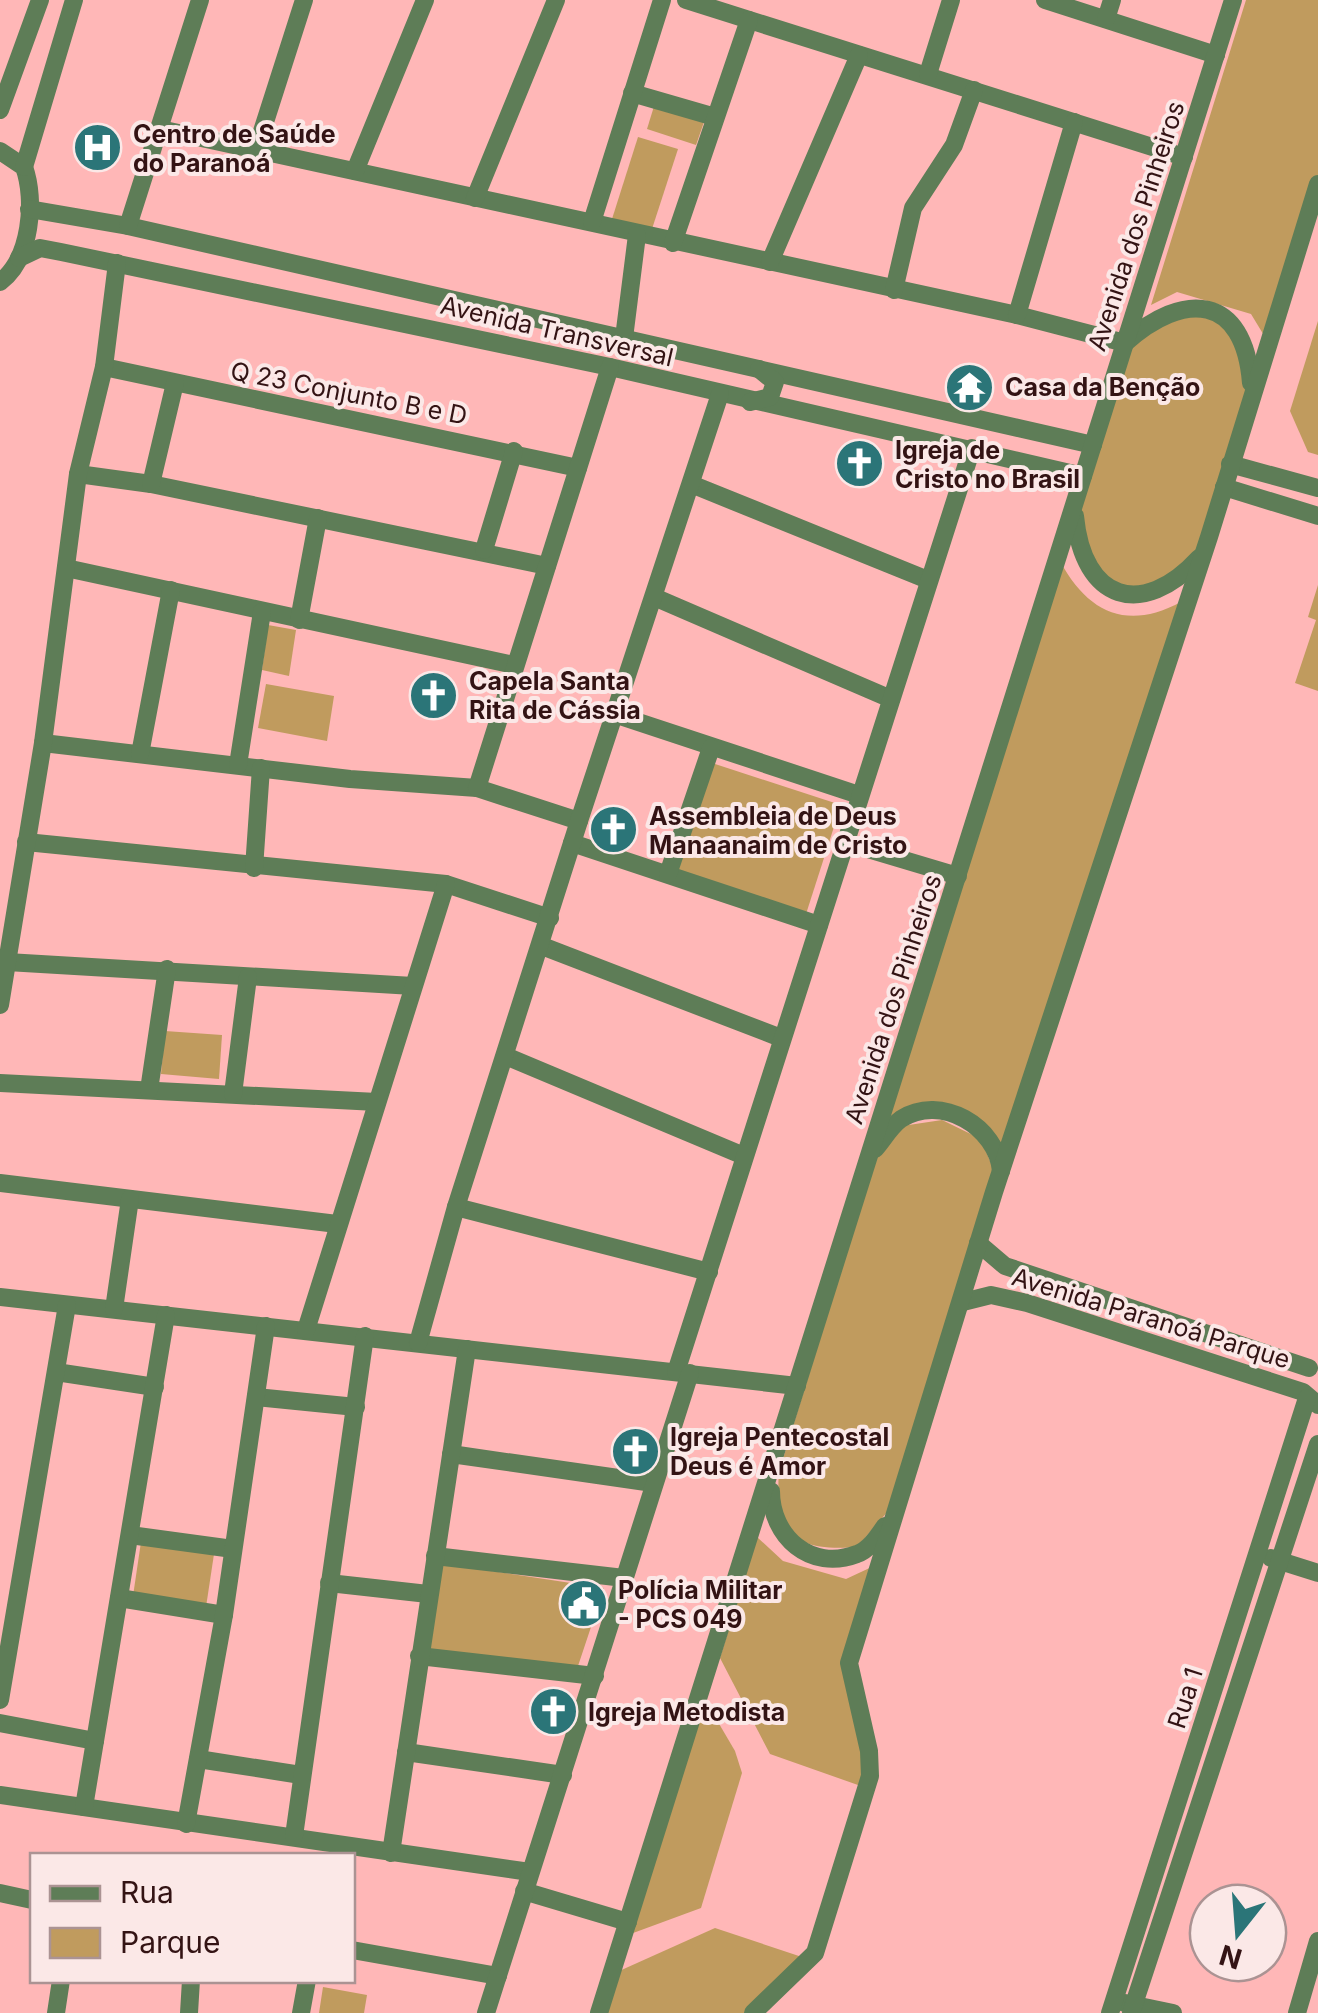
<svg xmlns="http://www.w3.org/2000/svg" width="1318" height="2013" font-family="Inter,sans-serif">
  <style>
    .green { fill: #c09b5e }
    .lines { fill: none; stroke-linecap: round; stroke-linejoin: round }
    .minor { stroke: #5e7d57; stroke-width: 18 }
    .labels { text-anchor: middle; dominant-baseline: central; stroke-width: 8; stroke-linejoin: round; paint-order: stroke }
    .poi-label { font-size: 25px; font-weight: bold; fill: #331314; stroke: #fbe8e7; text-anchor: start }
    .street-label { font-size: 25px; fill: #331314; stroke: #fbe8e7 }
  </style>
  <rect width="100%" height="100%" fill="#ffb7b7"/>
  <g class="green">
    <path d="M1246,0h72v176l-50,166 -17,-28 -74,-22 -26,13z"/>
    <path d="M655,103l50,16 -9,26 -49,-16z"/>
    <path d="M638,137l40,12 -27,83 -39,-13z"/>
    <path d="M1169,313l41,1 31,30 7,51 -45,156 -66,44 -39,-16 -22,-73 52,-162z"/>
    <path d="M1318,321v134l-10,-3 -18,-41z"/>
    <path d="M1060,561c28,52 67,70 121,41l-178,553 -34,-42 -83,9z"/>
    <path d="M1318,585v106l-23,-8 21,-63 -8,-3z"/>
    <path d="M268,625l28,5 -7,46 -27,-6z"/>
    <path d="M266,684l68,12 -7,45 -69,-13z"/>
    <path d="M712,763l129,42 -35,109 -129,-42z"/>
    <path d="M165,1031l57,4 -3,44 -58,-5z"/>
    <path d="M942,1120l39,19 13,32 -105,339 -32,37c-62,5 -83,-13 -78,-75l96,-313 27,-33z"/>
    <path d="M757,1537l26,24 63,18 30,-14 -31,89 30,137 -105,-37 -50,-96z"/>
    <path d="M141,1542l73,12 -8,53 -73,-11z"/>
    <path d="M438,1563l166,25 -28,84 -151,-19z"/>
    <path d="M701,1693l34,58 7,22 -41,135 -76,28z"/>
    <path d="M715,1928l93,31 -64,54h-139l12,-41z"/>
    <path d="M323,1987l44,8 -3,18h-45z"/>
  </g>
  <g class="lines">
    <g class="minor">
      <path d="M686,0l498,157"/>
      <path d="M1045,0l171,55"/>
      <path d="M1106,19l6,-19"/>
      <path d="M928,74l23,-74"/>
      <path d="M632,93l83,24"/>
      <path d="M0,110l40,-110"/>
      <path d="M160,129l857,186 108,28c59,-53 119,-49 126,40"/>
      <path d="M256,150l48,-150"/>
      <path d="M0,151l24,16c12,33 7,92 -24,115"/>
      <path d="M24,167l50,-167"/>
      <path d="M355,171l70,-171"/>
      <path d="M475,198l81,-198"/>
      <path d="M29,209l99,17 965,219"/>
      <path d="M592,222l70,-222"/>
      <path d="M128,226l72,-226"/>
      <path d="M673,243l76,-223"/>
      <path d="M19,258l21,-10 21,4 549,115 473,109"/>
      <path d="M770,262l89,-207"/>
      <path d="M894,290l19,-82 41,-63 20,-55"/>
      <path d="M1017,315l57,-193"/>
      <path d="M624,338l13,-103"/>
      <path d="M104,367l474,101"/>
      <path d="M750,402l20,-5 5,-15 -16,-13"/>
      <path d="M1230,464l88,24"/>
      <path d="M78,474l73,10 396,82"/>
      <path d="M151,484l24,-101"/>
      <path d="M691,484l237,96"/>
      <path d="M1224,487l94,29"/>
      <path d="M1075,516c8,85 67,104 124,42"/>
      <path d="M484,550l30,-99"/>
      <path d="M66,568l448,97"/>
      <path d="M654,597l237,102"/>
      <path d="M299,620l19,-102"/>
      <path d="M617,715l242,80"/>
      <path d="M43,743l307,36 127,9 102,33"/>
      <path d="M140,754l31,-164"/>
      <path d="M238,765l24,-153"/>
      <path d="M477,788l133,-421"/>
      <path d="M26,842l420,42 104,34"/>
      <path d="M844,842l114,34"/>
      <path d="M572,843l247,82"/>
      <path d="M254,868l7,-100"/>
      <path d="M668,874l43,-126"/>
      <path d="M542,946l239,92"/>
      <path d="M7,962l406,24"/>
      <path d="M0,1005l43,-262 35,-269 26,-107 13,-104"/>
      <path d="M508,1057l236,99"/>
      <path d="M0,1083l377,19"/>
      <path d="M149,1090l18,-121"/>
      <path d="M233,1094l15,-117"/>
      <path d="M875,1149c8,-9 16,-23 26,-30 40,-26 96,8 100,52"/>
      <path d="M0,1183l337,41"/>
      <path d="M456,1207l253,65"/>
      <path d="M978,1243l27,23 304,102"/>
      <path d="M0,1297l797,89"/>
      <path d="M963,1302l28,-7 36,8 276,89 15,13"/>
      <path d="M114,1309l16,-110"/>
      <path d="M306,1330l140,-446"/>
      <path d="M418,1343l38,-136 123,-386 141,-427"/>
      <path d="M56,1372l99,15"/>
      <path d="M676,1372l296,-924"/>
      <path d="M256,1397l100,10"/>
      <path d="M451,1454l202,29"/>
      <path d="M771,1491c0,45 39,81 86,63 12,-4 21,-18 28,-28"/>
      <path d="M130,1535l103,14"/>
      <path d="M435,1556l189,22"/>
      <path d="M1271,1558l47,15"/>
      <path d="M329,1583l99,11"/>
      <path d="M119,1598l105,17"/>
      <path d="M419,1656l176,20"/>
      <path d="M0,1700l67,-395"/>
      <path d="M0,1723l95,18"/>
      <path d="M406,1752l157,23"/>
      <path d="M198,1759l103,16"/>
      <path d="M0,1795l530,77"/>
      <path d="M84,1807l82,-492"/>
      <path d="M186,1824l38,-209 42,-289"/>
      <path d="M294,1836l71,-500"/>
      <path d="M391,1853l76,-504"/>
      <path d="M524,1891l104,31"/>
      <path d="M0,1893l32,7"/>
      <path d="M352,1950l146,26"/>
      <path d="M1125,2003l48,10"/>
      <path d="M56,2013l5,-33"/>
      <path d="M189,2013l2,-33"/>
      <path d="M301,2013l6,-33"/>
      <path d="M486,2013l204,-640"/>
      <path d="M599,2013l634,-2013"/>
      <path d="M753,2013l62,-60 55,-177 -1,-25 -20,-88 145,-471 215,-655 109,-353"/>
      <path d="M1110,2013l197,-615"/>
      <path d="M1131,2013l187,-569"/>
      <path d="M1297,2013l21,-72"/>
    </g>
  </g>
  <defs>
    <symbol id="hospital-disc" viewBox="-11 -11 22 22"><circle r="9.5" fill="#2b7578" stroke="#fbe8e7"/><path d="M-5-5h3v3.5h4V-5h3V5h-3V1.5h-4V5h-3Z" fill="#fff"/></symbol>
    <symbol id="temple-disc" viewBox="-11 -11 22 22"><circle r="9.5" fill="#2b7578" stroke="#fbe8e7"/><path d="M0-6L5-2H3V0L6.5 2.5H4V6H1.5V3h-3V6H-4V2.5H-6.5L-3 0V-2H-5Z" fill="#fff"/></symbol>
    <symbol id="church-disc" viewBox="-11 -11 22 22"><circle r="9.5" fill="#2b7578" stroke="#fbe8e7"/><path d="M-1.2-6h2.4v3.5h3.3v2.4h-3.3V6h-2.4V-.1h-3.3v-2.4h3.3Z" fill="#fff"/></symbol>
    <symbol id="civic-disc" viewBox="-11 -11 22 22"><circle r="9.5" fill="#2b7578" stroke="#fbe8e7"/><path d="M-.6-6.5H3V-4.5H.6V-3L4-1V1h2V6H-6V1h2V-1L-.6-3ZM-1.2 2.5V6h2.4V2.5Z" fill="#fff"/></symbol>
  </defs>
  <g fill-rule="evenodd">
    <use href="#hospital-disc" x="70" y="120" width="55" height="55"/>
    <use href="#temple-disc" x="942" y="360" width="55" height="55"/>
    <use href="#church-disc" x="832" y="436" width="55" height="55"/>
    <use href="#church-disc" x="406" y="668" width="55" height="55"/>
    <use href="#church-disc" x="586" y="802" width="55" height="55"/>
    <use href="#church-disc" x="608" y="1424" width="55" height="55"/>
    <use href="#civic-disc" x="556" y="1576" width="55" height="55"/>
    <use href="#church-disc" x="526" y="1684" width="55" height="55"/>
  </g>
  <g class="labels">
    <g class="poi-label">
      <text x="133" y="134">Centro de Saúde<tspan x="133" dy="29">do Paranoá</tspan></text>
      <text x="1005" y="387">Casa da Benção</text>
      <text x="895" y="450">Igreja de<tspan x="895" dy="29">Cristo no Brasil</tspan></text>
      <text x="469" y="681">Capela Santa<tspan x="469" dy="29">Rita de Cássia</tspan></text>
      <text x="649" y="816">Assembleia de Deus<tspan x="649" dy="29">Manaanaim de Cristo</tspan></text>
      <text x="670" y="1437">Igreja Pentecostal<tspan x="670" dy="29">Deus é Amor</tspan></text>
      <text x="618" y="1590">Polícia Militar<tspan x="618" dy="29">- PCS 049</tspan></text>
      <text x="588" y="1712">Igreja Metodista</text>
    </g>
    <g class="street-label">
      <text transform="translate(1136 226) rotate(-72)">Avenida dos Pinheiros</text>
      <text transform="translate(557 331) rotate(13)">Avenida Transversal</text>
      <text transform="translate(349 393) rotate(11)">Q 23 Conjunto B e D</text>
      <text transform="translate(893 999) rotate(-72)">Avenida dos Pinheiros</text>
      <text transform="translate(1151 1318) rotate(17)">Avenida Paranoá Parque</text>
      <text transform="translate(1185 1698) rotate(-72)">Rua 1</text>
    </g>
  </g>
  <rect x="30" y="1853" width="325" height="130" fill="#fbe8e7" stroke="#ab9393" stroke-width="2.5"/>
  <rect x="50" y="1886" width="50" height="15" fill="#5e7d57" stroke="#ab9393" stroke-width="2.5"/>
  <text x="120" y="1903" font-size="30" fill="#331314">Rua</text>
  <rect x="50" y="1928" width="50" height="30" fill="#c09b5e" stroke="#ab9393" stroke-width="2.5"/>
  <text x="120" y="1953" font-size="30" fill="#331314">Parque</text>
  <g transform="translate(1238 1933) rotate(197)"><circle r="48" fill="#fbe8e7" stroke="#ab9393" stroke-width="2.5"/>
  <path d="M0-8L18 38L0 25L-18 38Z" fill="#2b7578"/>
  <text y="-15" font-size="28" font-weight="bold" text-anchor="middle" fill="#331314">N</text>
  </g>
</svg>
